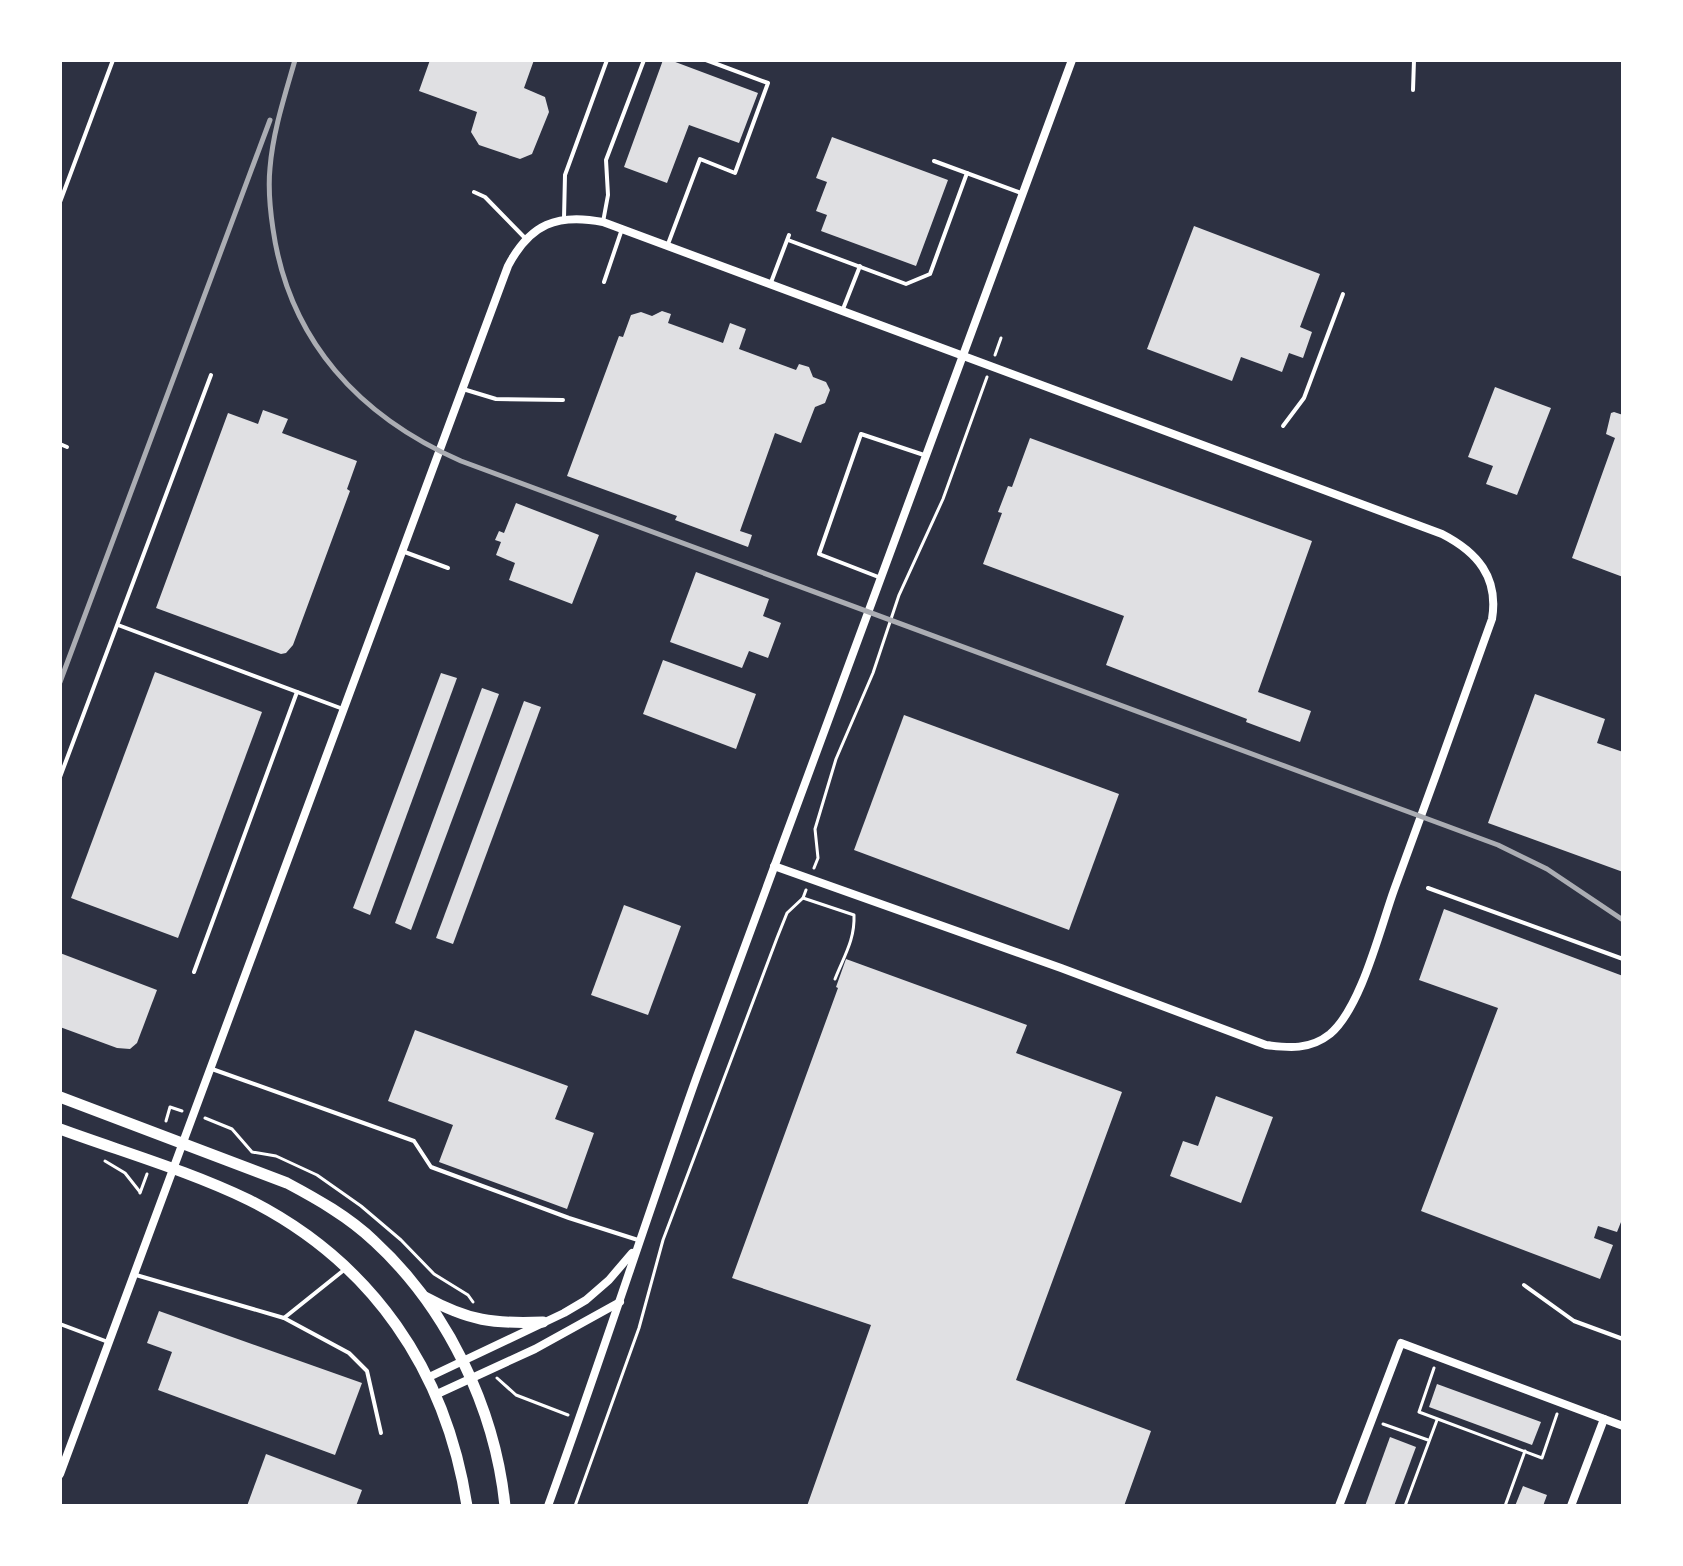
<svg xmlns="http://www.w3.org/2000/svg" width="1683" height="1566" font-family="'DejaVu Sans',sans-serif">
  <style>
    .building { fill: #e0e0e3 }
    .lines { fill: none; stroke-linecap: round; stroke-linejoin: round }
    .path { stroke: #fff; stroke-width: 3 }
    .service { stroke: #fff; stroke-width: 4 }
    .minor { stroke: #fff; stroke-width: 8 }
    .tertiary { stroke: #fff; stroke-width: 11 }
    .rail { stroke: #abadb3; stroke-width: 5 }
  </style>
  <rect width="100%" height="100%" fill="#2d3142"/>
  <g class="building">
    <path d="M430,60h104l-10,28 21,9 4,15 -17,42 -12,5 -41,-14 -8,-13 6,-20 -58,-21z"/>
    <path d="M663,60h7l88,33 -19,50 -50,-18 -22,58 -43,-16z"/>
    <path d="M832,137l116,43 -32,86 -95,-35 6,-16 -11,-4 11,-29 -11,-4z"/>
    <path d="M1194,226l126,48 -20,53 12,5 -9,26 -14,-5 -7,19 -41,-15 -9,24 -85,-32z"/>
    <path d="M662,311l9,3 -3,9 55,20 7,-20 16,6 -7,20 57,21 3,-6 10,3 4,10 13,5 4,8 -5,13 -10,4 -14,36 -26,-10 -35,98 12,4 -4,12 -73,-27 2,-4 -110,-40 52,-140 4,1 8,-22 10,-3 11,4z"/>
    <path d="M1495,387l56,21 -34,87 -31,-11 7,-18 -25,-9z"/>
    <path d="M263,410l25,9 -6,14 75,28 -10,28 3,2 -57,154 -7,8 -5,1 -125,-46 72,-195 30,11z"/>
    <path d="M1614,412l9,3v162l-51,-19 43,-120 -9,-4 5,-21z"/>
    <path d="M1030,438l282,103 -54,151 53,19 -11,31 -54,-20 1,-3 -141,-54 18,-49 -141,-52 19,-51 -4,-1 10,-26 4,1z"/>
    <path d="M516,503l83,32 -27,69 -63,-24 6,-17 -19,-8 5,-13 -6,-2 4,-9 5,2z"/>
    <path d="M696,572l73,27 -6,17 18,7 -13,35 -19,-7 -7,17 -72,-26z"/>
    <path d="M663,660l93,34 -20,55 -93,-35z"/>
    <path d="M155,672l107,40 -84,226 -107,-40z"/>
    <path d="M441,673l16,5 -87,237 -17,-7z"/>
    <path d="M482,688l17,6 -88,236 -16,-7z"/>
    <path d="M1535,694l70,25 -8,24 26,9v120l-135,-49z"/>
    <path d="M524,701l17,6 -88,237 -17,-6z"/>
    <path d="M904,715l215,79 -50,136 -215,-80z"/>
    <path d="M624,905l57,21 -33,89 -57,-20z"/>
    <path d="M1444,909l179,67v241l-6,15 -19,-6 -4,12 19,7 -13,34 -179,-68 77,-203 -79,-28z"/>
    <path d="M60,953l97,37 -20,53 -7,6 -13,-1 -57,-21z"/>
    <path d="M846,959l181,66 -11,28 106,39 -106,288 135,51 -27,75h-317l64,-181 -139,-47 106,-290 -2,-1z"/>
    <path d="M415,1030l153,56 -13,33 39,14 -27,76 -128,-47 14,-37 -65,-24z"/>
    <path d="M1216,1096l57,21 -32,86 -71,-27 13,-35 15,5z"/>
    <path d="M159,1311l203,72 -27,72 -177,-65 14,-38 -25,-9z"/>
    <path d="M1437,1384l104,38 -9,23 -103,-38z"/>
    <path d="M1390,1437l26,10 -22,59h-29z"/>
    <path d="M266,1454l96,36 -6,16h-109z"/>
    <path d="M1523,1486l24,9 -4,11h-28z"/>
  </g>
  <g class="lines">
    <g class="path">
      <path d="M995,355l6,-17"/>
      <path d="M814,868l4,-10 -3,-29 21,-70 37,-86 26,-78 44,-96 44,-122"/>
      <path d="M803,898l51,17c1,25 -10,41 -19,64"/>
      <path d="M205,1118l27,11 20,23 24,4 41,19 44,31 40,34 33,34 34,21 5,7"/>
      <path d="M166,1121l4,-14 12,4"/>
      <path d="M105,1161l20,12 15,19"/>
      <path d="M140,1193l7,-19"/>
      <path d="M1434,1368l-15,44 123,46 15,-44"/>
      <path d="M497,1378l19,17 52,20"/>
      <path d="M1383,1424l45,16"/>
      <path d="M575,1506l64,-178 24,-88 114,-302 10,-25 16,-15 3,-8"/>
      <path d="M1405,1506l32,-86"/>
      <path d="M1505,1506l20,-55"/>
    </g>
    <g class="service">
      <path d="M1413,90l1,-30"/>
      <path d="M934,161l87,32"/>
      <path d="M474,192l11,5 40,41"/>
      <path d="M60,202l53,-142"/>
      <path d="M564,218l1,-43 42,-115"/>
      <path d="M603,222l5,-27 -2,-35 38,-100"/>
      <path d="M788,240l118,44 24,-10 37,-101"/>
      <path d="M668,244l32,-85 35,14 33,-90 -62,-23"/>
      <path d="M604,282l18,-53"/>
      <path d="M770,285l19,-50"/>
      <path d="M843,309l17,-43"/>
      <path d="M463,389l33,10 67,1"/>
      <path d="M1283,426l21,-28 39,-104"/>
      <path d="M60,444l7,3"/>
      <path d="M402,551l46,17"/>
      <path d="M881,578l-62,-24 42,-120 63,21"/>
      <path d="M118,625l225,84"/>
      <path d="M60,777l151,-402"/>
      <path d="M1428,888l195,71"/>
      <path d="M194,972l103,-280"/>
      <path d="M212,1069l202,72 17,26 138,51 69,22"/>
      <path d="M136,1275l148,43 60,-48"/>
      <path d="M1524,1285l50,36 49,18"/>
      <path d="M284,1318l65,35 18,18 14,62"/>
      <path d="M60,1324l48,18"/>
    </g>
    <g class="minor">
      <path d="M427,1378l137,-65 22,-13 23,-20 23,-27"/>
      <path d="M435,1395l100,-46 85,-47"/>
      <path d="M60,1474l448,-1208c22,-42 49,-53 95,-44l839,312c35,18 57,43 50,85 -32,90 -65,181 -98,271 -14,39 -33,118 -64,144 -20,16 -41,14 -64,11l-205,-77 -287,-102"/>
      <path d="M548,1506c52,-143 98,-287 149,-430l375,-1016"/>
      <path d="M1339,1506l62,-163 222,83"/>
      <path d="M1571,1506l33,-87"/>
    </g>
    <g class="tertiary">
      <path d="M60,1097l227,86c30,16 62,34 87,58 73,67 121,167 131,265"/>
      <path d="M60,1129c63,23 129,42 189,71 123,62 197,170 218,306"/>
      <path d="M425,1297c44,24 68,27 118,25"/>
    </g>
    <g class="rail">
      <path d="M295,60c-10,35 -22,71 -25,108 -2,20 0,41 3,61 16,112 87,188 188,232l1037,384 49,24 76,51"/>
      <path d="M60,682l210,-562"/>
    </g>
  </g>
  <rect width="1683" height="1566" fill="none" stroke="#ffffff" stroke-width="124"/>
</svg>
